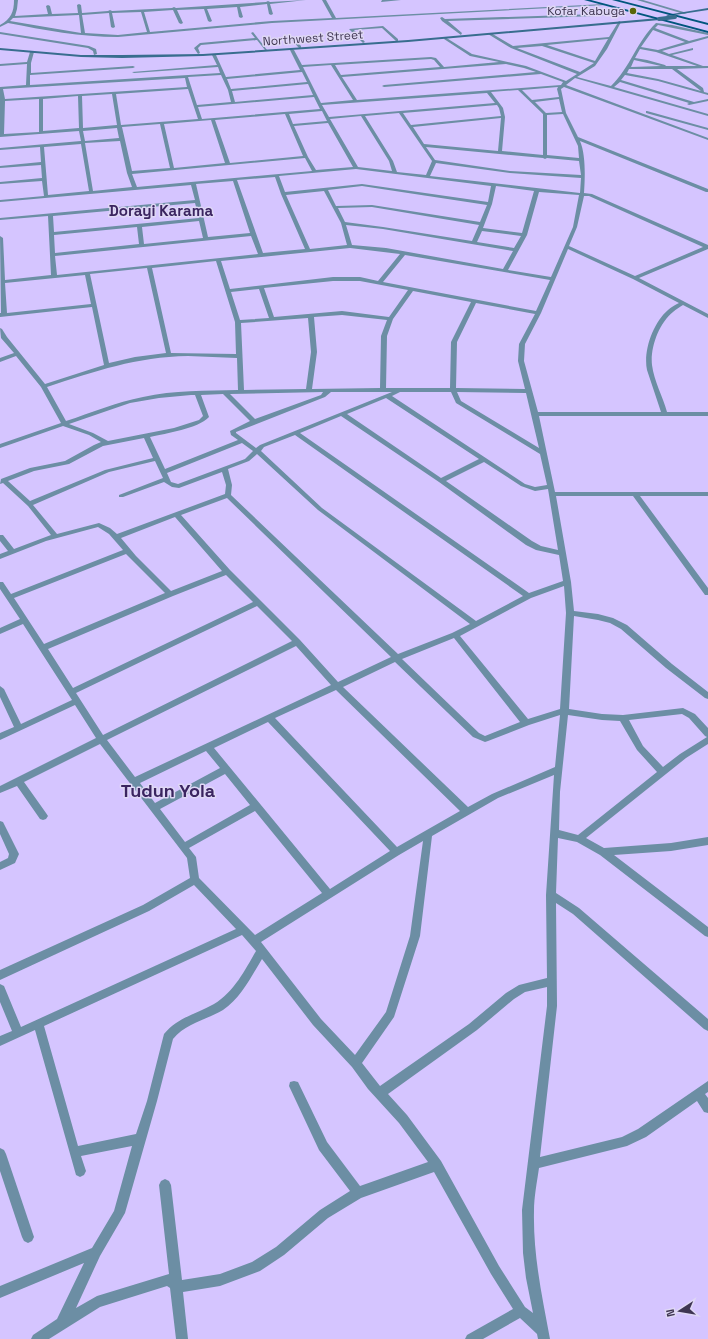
<svg xmlns="http://www.w3.org/2000/svg" width="708" height="1339" font-family="'Space Grotesk',sans-serif">
  <style>
    .lines { fill: none; stroke-linecap: round; stroke-linejoin: round }
    .street { fill: #6c8ea4; fill-rule: evenodd }
    .secondary { fill: #386d8e; fill-rule: evenodd }
    .primary { fill: #00567d; fill-rule: evenodd }
    .secondary-bridge { stroke: #386d8e; stroke-width: 4 }
    .poi-dot { fill: #596507; stroke: #dfd8f5; stroke-width: 1.5 }
    .labels { text-anchor: middle; dominant-baseline: central; stroke-width: 3; stroke-linejoin: round; paint-order: stroke }
    .far-poi-label { font-size: 12px; fill: #3e3552; stroke: #dfd8f5; text-anchor: end }
    .far-street-label { font-size: 12px; fill: #3e3552; stroke: #dfd8f5 }
    .far-district-label { font-size: 15px; font-weight: bold; fill: #3b2560; stroke: #dfd8f5 }
    .district-label { font-size: 18px; font-weight: bold; fill: #3b2560; stroke: #dfd8f5 }
  </style>
  <rect width="100%" height="100%" fill="#d5c5ff"/>
  <g class="lines">
    <g class="street">
      <path d="M14,0h4l-1,9 -2,7 33,-2 -2,-8 2,-1 2,1 2,8 26,-1 -1,-8 2,-1 2,1 1,8 26,-2 2,-1 2,1 60,-3 2,-1 2,1 90,-6 2,-1 2,1 36,-2 -36,4 3,10 -2,1 -2,-1 -2,-10 -27,3 3,10 -2,1 -2,-1 -2,-10 -30,2 5,12 -2,1 -2,-1 -4,-12 -27,1 6,13 -2,1 -2,-1 -6,-13 -29,2 6,20 122,-11 60,-3 -10,-18h4l10,18 268,-14 2,1 -334,18 -154,14c-37,0 -74,-7 -110,-14l-8,4v-2c11,-6 14,-13 14,-25zM141,12l6,20 -29,3 -33,-2 -3,-18 27,-2 2,14 2,1 2,-1 -3,-14zM79,15l2,18 -71,-12 3,-3z"/>
      <path d="M382,0h19l-20,2z"/>
      <path d="M637,0h6l44,13 -3,1z"/>
      <path d="M620,8l3,1 -3,4 -23,3 -149,5 14,12 -1,2 -19,-14 -2,-3 2,-1 3,2 152,-5 21,-3z"/>
      <path d="M619,21l2,1 -14,27 -12,17 -18,11 34,9c19,-18 26,-45 45,-63l16,2 36,8v2l-50,-10 -3,3 34,13 19,-5v2l-46,13 7,3 24,-6v2l-21,5 31,11h5v2l-31,1 26,19 1,4 4,1v2l-50,-14 -33,-6 -4,5 73,22 14,-3v2l-19,4 -2,-1 2,-1 -69,-21 -6,5 94,27v2l-133,-38 -9,7 142,53v2l-144,-53 -3,2 5,24 12,24 130,52v3h-2l-126,-51c6,14 5,37 4,52l8,1 116,51v4l-69,29 69,36v4l-25,-13c-3,2 -7,4 -10,7 -14,11 -23,36 -21,53 2,16 11,32 15,47h41v4h-169l16,76h153v4h-68l68,92v7h-3l-72,-99h-77l15,86 3,29 24,3 15,4 14,7 45,39 36,28v7l-3,-1 -39,-30 -45,-39 -11,-6 -12,-3 -24,-4 -5,93 33,5 21,1 60,-7 12,6 13,14v16l-22,14 -100,80 18,10 67,-5 37,-6v8l-37,6 -57,4 94,72v10l-3,-1 -105,-81 -23,-13 -19,-4 -2,55 23,15 129,111v12l-4,-2 -131,-115 -17,-11 1,103 -17,151 82,-20 16,-8 70,-48v11l-3,2 3,4v15l-4,-1 -7,-11 -51,36 -19,9 -88,22c-2,14 -5,29 -5,43 -1,44 8,85 16,128h-12l-1,-5 -17,-16 -37,21h-18l2,-4 46,-26 -22,-35 -57,-102 -73,26 -33,20 -44,37 -24,16 -40,15 -37,6 5,47h-12l-6,-51 -3,-2 -67,21 -51,32h-18l2,-4 24,-16 27,-56 -84,35v-12l92,-38 22,-37 18,-65 -51,10 5,15 -2,4 -4,2 -4,-2 -41,-145 -35,16v-10l12,-5 -12,-29v-18l4,2 17,41 215,-98 -42,-44 -45,26 -149,69v-10l143,-65 47,-27 -3,-20 -87,-114 -76,38 22,31 2,3 -2,3 -3,1 -3,-1 -23,-33 -17,7v-7l96,-48 -21,-33 -75,35v-7l14,-6 -14,-30v-11l4,3 17,35 51,-24 -49,-76 -23,10v-6l20,-9 -20,-30v-7h3l8,12 112,-44 -14,-16 -11,-7 -52,14 -46,18v-5l8,-3 -8,-10v-6h3l11,14 37,-14 -23,-29 -25,-23 -3,1 1,-5 29,-11 35,-7 29,-16 7,-3 -12,-7 -26,-9 -63,22v-4l61,-21 -20,-36 -25,-31 -16,6v-4l14,-5 -13,-15 -1,-10 2,1 5,8 38,47 59,-19 -12,-58 -92,10v-4h1l-1,-77 3,2 2,42 46,-5 -3,-59 -48,4v-2l195,-18 -4,-15 -191,17v-2l44,-4 -2,-15 -42,3v-2l42,-4 -1,-13 -41,3v-2l41,-4 -1,-15 -40,3v-2l81,-7 -2,-10 -79,6v-50l26,-2 1,-21 -27,2v-2l27,-2 3,-10 2,-1 2,1 -3,11v10l102,-7 2,1 -2,1 -103,7v10l190,-12 -2,-6 -84,6 -2,-1 85,-7 -5,-10 2,-1 2,1 10,22 74,-7 -10,-20 2,-1 2,1 8,15 129,-8 5,1 8,9 55,-5 -29,-6 -26,-17 1,-2 27,17 54,12 40,15 11,-7 -66,-26 -23,-14 3,-1 22,13 96,-9zM653,30l32,12 -27,8 -17,-3zM608,39l-13,22 -48,-16zM542,46l52,17 -14,9 -63,-24zM640,49l16,3 41,14h-31l-1,-1 -18,-5 -12,-2zM431,59l3,1 6,7 -99,8 -6,-10zM634,60l27,6 -30,1zM506,64l18,4 12,4 -152,13 -2,1 2,1 157,-13 22,8 -2,3 -204,15 -15,-23zM331,65l22,35 -32,3 -18,-36zM629,69h43l29,22 -43,-12 -31,-6zM302,72l5,10 -76,7 -4,-10zM221,75l7,15 3,12 -34,3 -9,-28zM185,78l2,9 -182,12 -2,-10zM308,84l5,11 -78,7 -3,-11zM558,87l-1,2 2,8 -27,3 -10,-10zM188,89l10,30 -77,6 -5,-31zM518,90l25,24v41l-41,-4 3,-34 -2,-9 -12,-16zM487,93l8,10 -166,14 -7,-12zM112,94l5,31 -34,3 -1,-32zM78,96l1,32 -36,3v-32zM314,97l6,12 -118,10 -4,-12zM39,99v33l-35,2 1,-33zM559,99l3,13 -16,1 -11,-11zM497,105l2,3 2,8 -90,9 -8,-12zM322,111l5,10 -34,3 -4,-10zM399,113l33,48 -6,14 -29,-3 -4,-11 -28,-45zM285,114l18,42 -73,7 -15,-43zM563,114l15,32 1,12 -32,-3v-40zM361,116l28,45 3,10 -34,-4 -28,-48zM501,118l-3,33 -74,-7 -11,-17zM211,120l14,43 -51,5 -10,-44zM328,123l25,44 -37,3 -8,-13 -14,-31zM160,124l10,44 -38,3 -10,-44zM117,128l2,10 -34,3 -2,-10zM120,141l7,32 5,14 -39,4 -8,-48zM81,144l8,47 -41,4 -4,-48zM426,147l117,11 2,1 2,-1 32,3 2,14 -71,-4 -75,-11zM305,158l7,13 -175,16 -5,-13zM436,163l74,10 71,5 -1,15 -150,-17zM356,169l135,17 -3,16 -126,-18 -77,8 -6,-16zM275,177l6,17 24,55 -42,4 -26,-73zM233,181l17,52 -42,4 -12,-53zM362,186l125,19 -7,17 -108,-17 -36,1 -8,-16zM496,186l38,5 -12,42 -39,-5 9,-24zM324,191l17,32 6,22 -37,4 -24,-54zM539,192l40,3 -6,32 -22,50 -43,-7 19,-35zM584,196h5l114,51 -68,29 -66,-30 8,-19zM195,203l4,15 -145,14 -1,-16zM372,207l107,18 -7,16 -89,-14 -38,-5 -7,-14zM199,221l4,17 -59,6 -2,-17zM346,225l37,4 130,22 -10,18 -117,-21 -34,-3zM137,227l2,17 -84,9 -1,-18zM482,231l39,5 -7,12 -37,-6zM251,236l7,18 -201,21 -2,-19zM350,248l50,6 -22,27 -18,-4h-27l-103,12 -9,-28zM568,249l65,30 46,24c-4,2 -8,4 -11,7 -15,13 -25,41 -21,60l14,42h-123l-14,-51 1,-17 16,-31zM405,255l145,25 -14,31 -153,-29zM216,261l19,61 1,32 -65,-1 -19,-85zM147,268l19,85 -31,4 -26,6 -19,-89zM85,275l6,29 -84,9 -2,-30zM333,281h27l48,9 -19,27 -47,-6 -68,6 -10,-29zM259,289l10,29 -29,2 -9,-28zM413,291l58,11 -20,40 -1,46h-64l1,-52 6,-17zM476,303l59,11 -16,30 -1,17 7,28 -69,-1 1,-46zM342,315l45,5 -6,16 -1,52 -68,1 5,-37 -3,-35zM308,318l3,34 -5,37 -62,1 -3,-67zM188,356l49,2 1,32c-32,1 -64,0 -95,7 -27,5 -52,16 -77,24l-19,-34c49,-16 89,-30 141,-31zM323,392l-2,3 -66,24 -25,-25zM331,392h61l-132,53 -4,3 -20,-15v-1l89,-35zM400,392h51l5,11 84,51 7,31 -12,2 -10,-3 -133,-88zM457,392l69,1 13,55 -78,-47zM223,394l27,27 -20,10 1,4 7,5 -73,29 -15,-32c17,-4 47,-8 59,-20l-8,-22zM191,395h4l8,21 -4,4 -25,8 -66,13 -15,-8 -24,-9 61,-21 29,-5zM386,398l93,61 -38,19 -94,-64zM341,416l98,66 87,63 10,5 23,5 4,26 -34,12 -229,-160zM295,435l228,161 -47,25 -154,-113 -61,-57 3,-4zM144,438l9,20 -48,12 -75,31 -22,-20 26,-10 35,-7 34,-18zM242,443l11,8 -8,8 -67,25 -7,-2 -4,-9zM257,454l61,56 152,114 -18,9 -54,21 -167,-159 1,-10 -4,-16 21,-8zM155,461l8,17 -44,17v2h4l41,-15 8,5 7,1 43,-16 4,13 -1,9 -108,40 -7,-6 -11,-5 -42,11 -24,-29 76,-33zM484,462l37,24 14,5 13,-2 10,61 -17,-4 -9,-5 -86,-60zM227,498l164,159 -53,25 -38,-42 -70,-70 -49,-55zM175,517l47,54 -51,20 -35,-35 -15,-18zM126,554l39,39 -121,51 -30,-46zM226,575l27,27 -180,86 -25,-39 125,-53zM564,586l2,27 -6,96 -32,10 -68,-83 71,-38zM257,606l35,35 -189,94 -27,-42zM454,638l66,84 -35,14 -6,-3 -77,-74zM296,646l35,39 -196,92 -28,-37zM395,662l78,75 12,5 3,-1 41,-16 31,-10 -5,52 -63,27 -24,13 -125,-120zM336,690l124,121 -63,36 -122,-129zM682,714l7,4 16,18 2,1 -27,17 -17,13 -20,-21 -14,-26zM568,715l34,5 18,1 17,29 20,22 -79,63 -19,-5 1,-38zM268,722l122,129 -60,38 -116,-141zM206,751l14,17 -65,35 -15,-20zM225,774l25,31 -65,37 -25,-33zM554,775l-8,120 1,83 -28,7 -13,8 -37,31 -89,62 -18,-23 32,-46 26,-81 12,-100 66,-38zM255,811l67,82 -67,42 -56,-57 -3,-21 -7,-9zM423,841l-13,95 -24,76 -31,43 -34,-36 -60,-77 138,-87zM242,935l14,16c-11,19 -22,41 -42,53 -17,10 -36,13 -50,30l-17,67 -11,33 -58,12 -34,-120zM262,959l51,66 39,42 16,22 31,34 29,39 -68,24 -33,-44 -29,-60 -4,-1 -4,1 -1,4 30,64 31,41 -30,19 -44,37 -24,15 -32,12 -38,6 -11,-95 -2,-4 -4,-2 -4,2 -2,4 10,89 -72,22 -21,12 24,-52 25,-43 32,-112 16,-62c13,-16 33,-19 50,-29 18,-12 28,-33 39,-51zM547,987v19l-25,204 1,43 3,25 7,35 -8,-6 -26,-41 -58,-105 -34,-46 -19,-21 89,-64 37,-31 11,-7z"/>
      <path d="M383,26l15,13v2h-2l-14,-13 -28,2 11,12 -2,1 -14,-14z"/>
      <path d="M0,32l89,14 7,3 1,5 -3,1 -1,-4 -5,-3 -88,-14z"/>
      <path d="M253,32l14,18h-2l-8,-10 -56,5 -3,3 2,5 -2,1 -4,-6 6,-5 55,-5 -4,-5z"/>
      <path d="M291,36l10,10v2h-2l-9,-10z"/>
      <path d="M647,111l61,17v2l-62,-17v-2z"/>
      <path d="M0,821l3,1 16,32 -4,9 -15,7v-8l8,-4 1,-4 -9,-20z"/>
      <path d="M0,1148l4,2 2,4 28,83 -2,4 -4,2 -4,-2 -2,-4 -22,-66z"/>
    </g>
    <g class="secondary">
      <path d="M708,8v2l-40,6 -2,-1z"/>
      <path d="M659,18l1,2 -252,22 -205,14 -81,2 -41,-1 -81,-7v-2l81,7h41l81,-1 205,-14z"/>
    </g>
    <g class="primary">
      <path d="M584,0h7l117,31v2z"/>
      <path d="M612,0h7l89,23v2z"/>
    </g>
    <path class="secondary-bridge" d="M659,19l16,-2"/>
  </g>
  <circle class="poi-dot" cx="633" cy="11" r="4"/>
  <g class="labels">
    <g class="far-poi-label">
      <text x="625" y="11">Kofar Kabuga</text>
    </g>
    <g class="far-street-label">
      <text transform="translate(313 38) rotate(-4)">Northwest Street</text>
    </g>
    <g class="far-district-label">
      <text x="161" y="210">Dorayi Karama</text>
    </g>
    <g class="district-label">
      <text x="168" y="790">Tudun Yola</text>
    </g>
  </g>
  <g transform="translate(680 1311) rotate(258)" stroke="#dfd8f5" stroke-width="3" paint-order="stroke">
  <path d="M0-3L7 15L0 10L-7 15Z" fill="#3e3552"/>
  <text y="-6" font-size="11" font-weight="bold" text-anchor="middle" fill="#3e3552">N</text>
  </g>
</svg>
